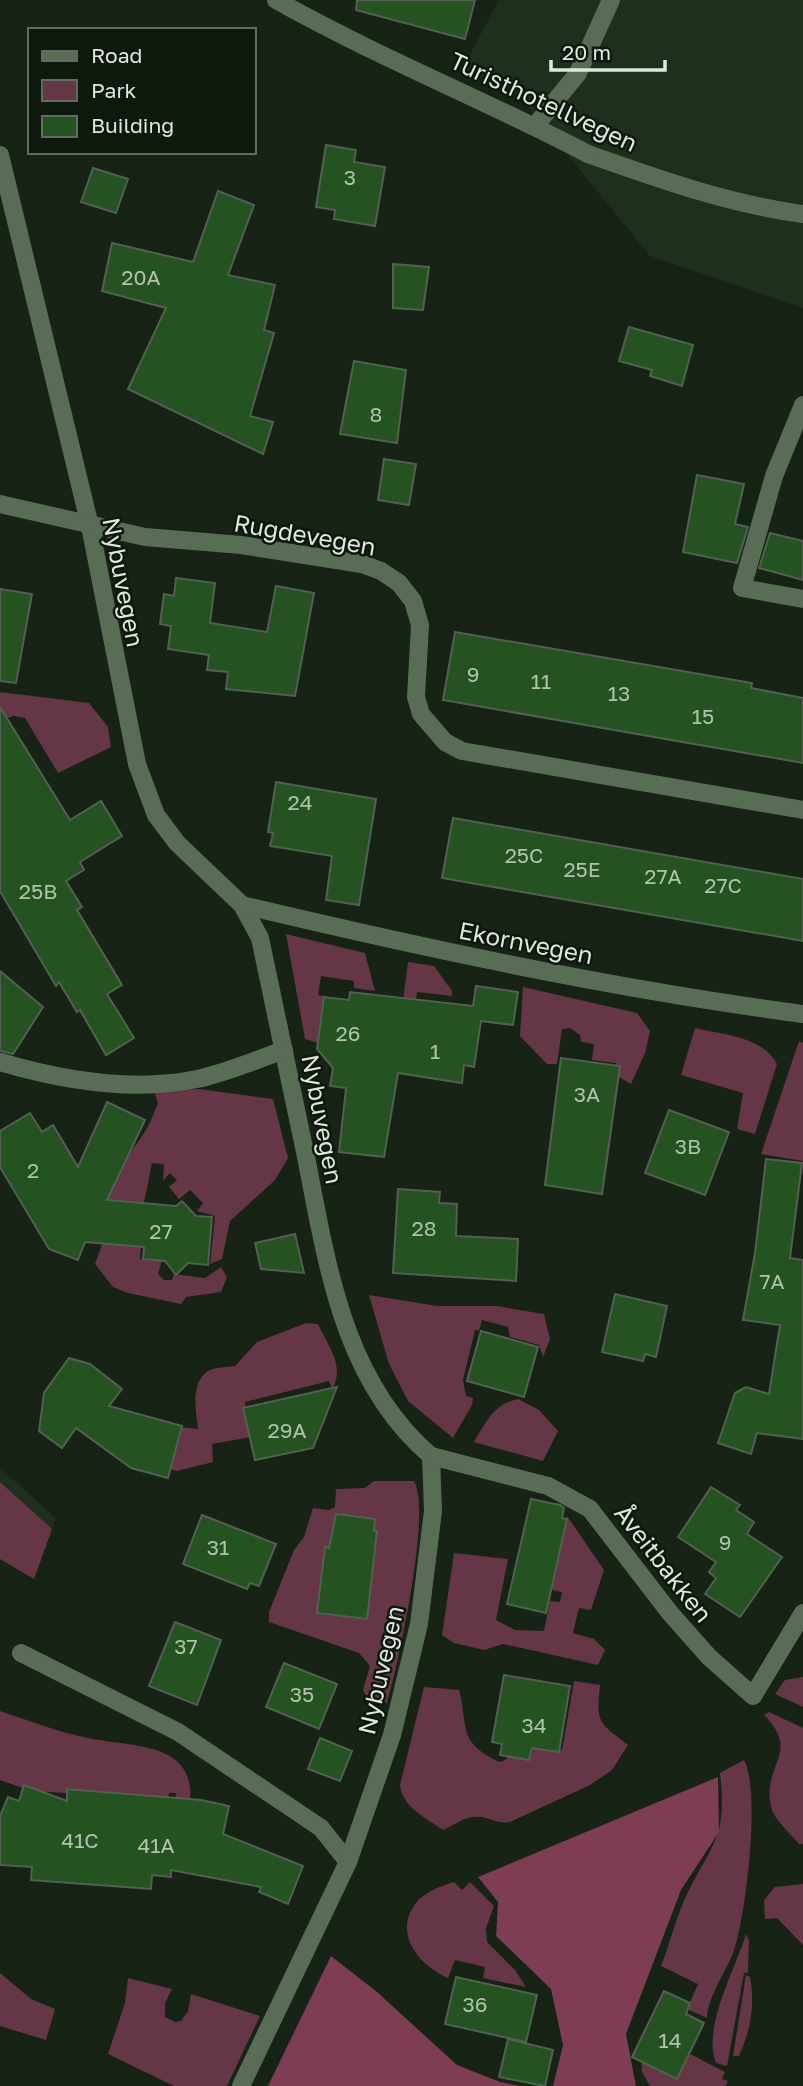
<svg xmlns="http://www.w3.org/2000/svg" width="803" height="2086" font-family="'Golos Text',sans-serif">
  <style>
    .built { fill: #1e2f1d }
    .green { fill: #653646 }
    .forest { fill: #7d3d53 }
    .building { fill: #245220; stroke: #526051; stroke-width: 2 }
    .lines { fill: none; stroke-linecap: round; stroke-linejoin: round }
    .lane { stroke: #596c56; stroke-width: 18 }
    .street { stroke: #596c56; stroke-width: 18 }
    .labels { text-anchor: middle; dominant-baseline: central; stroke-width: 5; stroke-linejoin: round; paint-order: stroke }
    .number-label { font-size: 21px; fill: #b0c2ae }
    .street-label { font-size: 24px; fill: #dfe7de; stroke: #0d190c }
  </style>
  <rect width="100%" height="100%" fill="#162315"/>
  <g class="built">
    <path d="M499,0h304v308l-153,-52 -129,-158 -59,-29z"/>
    <path d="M0,1468l56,50 -22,61 -34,-20z"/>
  </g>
  <g class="green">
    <path d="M0,692l89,11 19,24 3,20 -53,26 -33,-55 -11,-2 -10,3 -4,-7z"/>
    <path d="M286,934l79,19 10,38 -21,-3v-7l-33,-5 -3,19 6,1 -5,47 -14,-4z"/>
    <path d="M408,962l26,4 18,25v5l-35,-4 -2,17 -18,39z"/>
    <path d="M523,987l114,26 13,18 -5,22 -14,31 -17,-10 2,-11 -24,-3 2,-16 -13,-2 -1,-7 -10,-7 -8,1 -5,35h-10l-27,-28z"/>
    <path d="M695,1028c29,7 67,8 82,36l-22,70 -18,-5 6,-36 -62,-18z"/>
    <path d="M799,1041l4,2v118l-42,-7z"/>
    <path d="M199,1089l74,10 15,59 -13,22 -45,41 -8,38 -12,5 5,-48 -18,-5 6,-8 -13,-13 -11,9 -10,-12 8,-7 -7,-7 -7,8 1,-17 -12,-1 -8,40 -37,-3c2,-25 24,-46 37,-67 6,-9 10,-20 14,-30l-4,-12z"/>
    <path d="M103,1242l38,3 -1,14 22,1 -4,14 6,6h8l2,-6 31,4 16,-11 6,10 -6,15 -35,5 -5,7 -53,-11 -15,-6 -18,-23z"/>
    <path d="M369,1295l68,11h59l48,8 6,25 -7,18 -4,-12 -29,-8 -2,-10 -26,-7 -3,11 -4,-1 -12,50 3,16 7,2 -1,7 -19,33 -45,-37 -19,-37z"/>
    <path d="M306,1323l12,1c9,20 28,43 14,65l-3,-8 -84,21 6,35 -39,7 1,18 -36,9 -7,-2 11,-42 17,2c-2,-18 -8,-46 10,-58 6,-4 20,-4 27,-5l22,-24z"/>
    <path d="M518,1399l21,11 19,21 -15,30 -69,-19c12,-20 20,-38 44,-43z"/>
    <path d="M374,1481h40c18,30 -16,184 -27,222l-18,-2 -6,-11 7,-24 -11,-13 -90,-31v-10l25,-62 10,-13 9,-29 16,2 6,-3 1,-18 29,-1z"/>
    <path d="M0,1482l52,47 -18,50 -34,-20z"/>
    <path d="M567,1516l37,54 -13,40 -12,-2 -6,25 21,6 11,11 -7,15 -95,-21 -19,6 -30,-7 -12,-8 12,-82 54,6 -12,61 19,10 29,1 6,-30 10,1 2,-10 -10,-2z"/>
    <path d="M803,1677v30l-28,-13 10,-14z"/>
    <path d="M574,1681l26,4c-4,38 -2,37 28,60l-16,25 -22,15 -80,37c-12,2 -17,-3 -28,-5 -16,-2 -26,7 -39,13 -17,-12 -41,-23 -43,-45l24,-98 35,3c10,39 -2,51 40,72l7,-2 2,-7 23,4 3,-12 28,5z"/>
    <path d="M0,1711c27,9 56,20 83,26 54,12 121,2 105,79l-14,-2 2,-21h-7l-1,5h-28v-4h-6v3l-28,-3v-3h-5l-1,3 -27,-2 -1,-4h-5v5l-37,-2 1,-4 -6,-2 -2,3 -23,-8z"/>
    <path d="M769,1712l34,16v116h-4c-7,-9 -24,-24 -27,-34 -13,-45 31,-56 -8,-95z"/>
    <path d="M744,1760c17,30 2,159 -11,193 -8,21 -25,43 -26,65l-20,-9 11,-25 -37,-18c10,-25 16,-53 28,-76 26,-51 38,-55 31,-117z"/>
    <path d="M454,1882l8,8 8,-8 24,24 -8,22 1,14 28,28 11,17 -43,-9 2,-11 -30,-7 -7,18c-28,-12 -56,-44 -32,-75 8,-11 25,-17 38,-21z"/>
    <path d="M803,1884v61l-26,-27 -12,1 -1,-19 11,-13z"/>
    <path d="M746,1934l3,6 -1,33h-4l-17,93 -11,-3c-14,-35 19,-93 30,-129z"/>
    <path d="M0,1973l31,26 24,10 -9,31 -46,-14z"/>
    <path d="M746,1975l4,2c5,28 1,52 -11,79h-6z"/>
    <path d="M128,1978l44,11 -7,14v14l10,5 6,-1 7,-10 3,-17 69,22 -33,70h-53l-66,-32 17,-51z"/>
    <path d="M690,2054l35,18 -3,7 6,2 -2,5h-76l-8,-14 -1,-14 36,18z"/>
  </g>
  <g class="forest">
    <path d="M718,1777l1,55 -38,58 -55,144 10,52h-83l10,-41 -12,-56 -55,-53 2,-34 -20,-25z"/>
    <path d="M331,1956l46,36 80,73 43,17 20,4h-252z"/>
  </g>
  <g class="building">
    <path d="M357,0h118l-10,39 -109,-29z"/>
    <path d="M326,145l30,5 -2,12 31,5 -10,59 -41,-7 1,-9 -19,-3z"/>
    <path d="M93,168l35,11 -12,34 -35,-11z"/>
    <path d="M218,191l36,14 -26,70 47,10 -11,45 10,3 -24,83 23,6 -10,32 -135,-65 38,-81 -64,-17 10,-48 81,19z"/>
    <path d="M393,264l36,3 -6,43 -30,-2z"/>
    <path d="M629,327l64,18 -11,41 -32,-10 2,-6 -33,-9z"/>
    <path d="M354,361l52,9 -9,73 -57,-9z"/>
    <path d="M384,459l32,5 -7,41 -31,-5z"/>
    <path d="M697,475l47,9 -9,40 13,3 -11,36 -54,-11z"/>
    <path d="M770,533l33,8v39l-44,-12z"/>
    <path d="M176,578l39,5 -5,40 57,9 9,-46 38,7 -19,103 -69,-7 2,-17 -21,-2 2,-15 -41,-6 3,-23 -11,-2 4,-30 10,2z"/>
    <path d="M0,589l32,5 -16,89 -16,-2z"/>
    <path d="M455,632l297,51 -1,5 52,10v65l-360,-63z"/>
    <path d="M0,707l70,113 31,-19 21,35 -42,26 4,8 -18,11 16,26 -5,3 45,75 -15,9 27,44 -28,17 -26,-45 -3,2 -18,-30 -3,4 -56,-95z"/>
    <path d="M276,782l100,17 -17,106 -33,-5 6,-44 -62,-10 3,-13 -5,-1z"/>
    <path d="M453,818l350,61v62l-361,-63z"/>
    <path d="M0,971l43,36 -30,47 -13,-3z"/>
    <path d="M476,986l42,6 -5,33 -32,-4 -7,46 -10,-2 -2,18 -64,-10 -14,84 -45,-5 7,-64 -16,-2 3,-18 -16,-19 7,-52 25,3 1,-8 123,14z"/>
    <path d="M561,1058l59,8 -18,128 -57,-9z"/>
    <path d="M107,1102l38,18 -38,80 69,6 6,-5 14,15 16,1 -4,48 -20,-2 -12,12 -11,-14 -22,-2 1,-12 -59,-5 -7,18 -29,-11 -49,-82v-36l30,-18 12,19 11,-7 25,42z"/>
    <path d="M669,1110l60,22 -24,63 -60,-22z"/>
    <path d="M766,1159l36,4 -12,95 13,2v179l-46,-6 -6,21 -33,-11 17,-50 11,-6 23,7 11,-69 -37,-5 12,-67z"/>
    <path d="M398,1189l42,3 -1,11 18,1 -1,32 62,3 -2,42 -123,-8z"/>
    <path d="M295,1234l9,39 -43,-4 -6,-26z"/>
    <path d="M615,1294l52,12 -11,51 -11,-3 -2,7 -41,-9z"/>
    <path d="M481,1331l57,16 -14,50 -57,-16z"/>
    <path d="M69,1358l21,6 32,25 -13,17 73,20 -14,52 -37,-10 -55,-40 -14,20 -23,-17 5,-38z"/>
    <path d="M337,1387l-24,61 -58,12 -12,-52z"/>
    <path d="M711,1487l29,18 -4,5 18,12 -7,12 35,23 -42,60 -35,-23 11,-16 -7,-6 7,-10 -38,-25z"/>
    <path d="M531,1499l29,6 4,3 -2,10 5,1 -21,94 -39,-9z"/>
    <path d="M336,1514l39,5 -1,12h3l-10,88 -50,-6 8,-66 4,1z"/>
    <path d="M202,1515l74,29 -17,42 -9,-3 -3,6 -64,-25z"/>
    <path d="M175,1622l46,18 -24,65 -48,-19z"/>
    <path d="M284,1663l53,21 -18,45 -53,-22z"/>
    <path d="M504,1675l66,11 -11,66 -27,-4 -3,12 -29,-5 2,-11 -10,-2z"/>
    <path d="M320,1738l32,13 -12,30 -32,-12z"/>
    <path d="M24,1785l43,16v-12l134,11 28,6 -6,28 80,32 -15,38 -29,-12 2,-5 -90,-17v7l-19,-2 -1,14 -120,-9 1,-13 -32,-2v-49l8,-19 11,4z"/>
    <path d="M456,1977l81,18 -11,47 -81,-18z"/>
    <path d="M664,1991l26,12 -4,11 18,9 -27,56 -45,-22z"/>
    <path d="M508,2039l45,11 -8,36 -46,-9z"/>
  </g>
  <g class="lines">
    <g class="lane">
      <path d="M535,126l43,-53 33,-73"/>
      <path d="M588,154c71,25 140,50 215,60"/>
      <path d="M803,405l-29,71 -32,112 61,11"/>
      <path d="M21,1653l157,79 143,96 27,34"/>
    </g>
    <g class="street">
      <path d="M276,0c101,57 209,100 312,154"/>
      <path d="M0,155l90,371 47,238 19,51 21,28 65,62 18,33c16,73 31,146 46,219 21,107 37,224 125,299l2,55 -14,113 -27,111 -44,127 -107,224"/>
      <path d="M0,504l145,33 96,8 121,19 19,7 18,12 14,18 7,24 -4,72 5,17 24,28 17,9 341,59"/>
      <path d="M242,905c185,44 372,84 561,109"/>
      <path d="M0,1062c61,18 134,30 197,17 29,-6 59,-19 87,-29"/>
      <path d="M431,1456l117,30 42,23 80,104 39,44 44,39 50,-83"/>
    </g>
  </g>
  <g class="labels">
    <g class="number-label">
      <text x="350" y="177">3</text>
      <text x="141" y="277">20A</text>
      <text x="376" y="414">8</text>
      <text x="473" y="674">9</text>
      <text x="541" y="681">11</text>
      <text x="619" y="693">13</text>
      <text x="703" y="716">15</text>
      <text x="300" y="802">24</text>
      <text x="524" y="855">25C</text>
      <text x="582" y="869">25E</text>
      <text x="663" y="876">27A</text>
      <text x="723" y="885">27C</text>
      <text x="38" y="891">25B</text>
      <text x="348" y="1033">26</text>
      <text x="435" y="1051">1</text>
      <text x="587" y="1094">3A</text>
      <text x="688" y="1146">3B</text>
      <text x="33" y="1170">2</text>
      <text x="424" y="1228">28</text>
      <text x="161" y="1231">27</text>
      <text x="772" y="1281">7A</text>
      <text x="287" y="1430">29A</text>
      <text x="725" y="1542">9</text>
      <text x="218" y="1547">31</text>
      <text x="186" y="1646">37</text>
      <text x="302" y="1694">35</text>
      <text x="534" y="1725">34</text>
      <text x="80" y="1840">41C</text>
      <text x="156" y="1845">41A</text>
      <text x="475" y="2004">36</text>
      <text x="670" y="2040">14</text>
    </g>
    <g class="street-label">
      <text transform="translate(544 101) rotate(25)">Turisthotellvegen</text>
      <text transform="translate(305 534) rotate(10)">Rugdevegen</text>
      <text transform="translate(124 582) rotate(79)">Nybuvegen</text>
      <text transform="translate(526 942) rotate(11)">Ekornvegen</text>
      <text transform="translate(323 1119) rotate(79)">Nybuvegen</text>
      <text transform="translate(664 1563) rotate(52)">Åveitbakken</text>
      <text transform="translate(380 1670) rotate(-77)">Nybuvegen</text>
    </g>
  </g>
  <rect x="28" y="28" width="228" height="126" fill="#0d190c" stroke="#616b60" stroke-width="2"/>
  <rect x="42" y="51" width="35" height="10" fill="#596c56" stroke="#616b60" stroke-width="2"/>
  <text x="91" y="63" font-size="21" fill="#dfe7de">Road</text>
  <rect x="42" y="80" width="35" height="21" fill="#653646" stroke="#616b60" stroke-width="2"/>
  <text x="91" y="98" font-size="21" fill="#dfe7de">Park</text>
  <rect x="42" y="116" width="35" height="21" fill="#245220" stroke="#616b60" stroke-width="2"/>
  <text x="91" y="133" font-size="21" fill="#dfe7de">Building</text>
  <path d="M551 60v10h114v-10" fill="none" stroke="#dfe7de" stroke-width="3.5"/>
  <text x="562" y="60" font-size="21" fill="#dfe7de" stroke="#0d190c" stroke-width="5" paint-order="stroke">20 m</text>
</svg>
